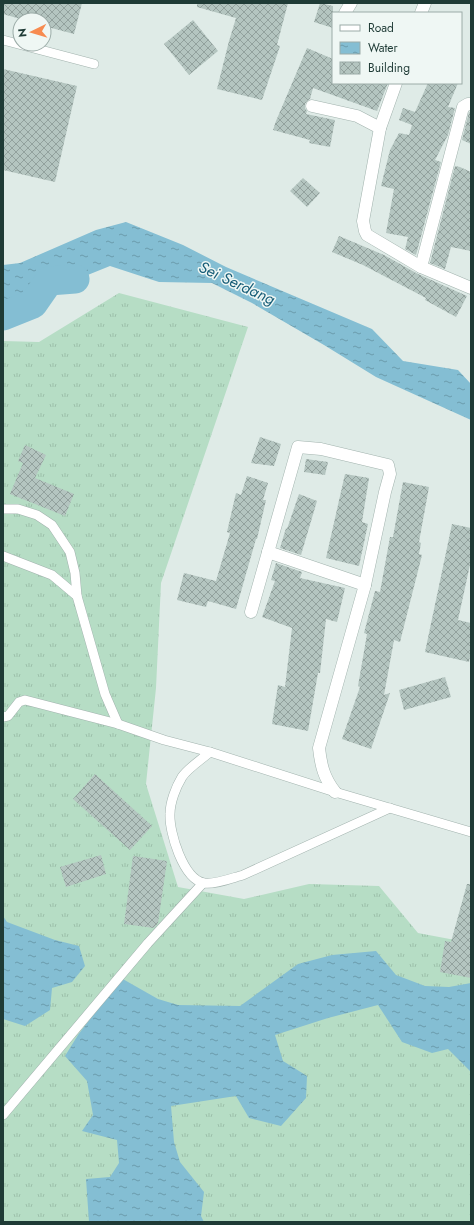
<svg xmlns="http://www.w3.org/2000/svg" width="474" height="1225" font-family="Jost,sans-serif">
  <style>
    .grass { fill: url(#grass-tufts) }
    .water { fill: url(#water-ripples) }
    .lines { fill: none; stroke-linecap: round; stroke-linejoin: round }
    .river { stroke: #84bed3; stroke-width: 29 }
    .building { fill: url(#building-cross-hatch) }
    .lane-casing { stroke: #a2b3ae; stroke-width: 10 }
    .street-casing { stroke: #a2b3ae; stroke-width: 13 }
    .lane { stroke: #fff; stroke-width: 9 }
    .street { stroke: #fff; stroke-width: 12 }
    .labels { text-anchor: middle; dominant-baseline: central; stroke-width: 3; stroke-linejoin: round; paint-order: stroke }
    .water-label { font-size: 16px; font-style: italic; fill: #185e78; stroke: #eff7f4 }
  </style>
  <defs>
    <pattern id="grass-tufts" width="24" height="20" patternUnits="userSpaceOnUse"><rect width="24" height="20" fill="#b6ddc5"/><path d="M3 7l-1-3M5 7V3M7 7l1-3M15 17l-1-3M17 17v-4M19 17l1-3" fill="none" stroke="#9cbfaa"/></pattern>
    <pattern id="water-ripples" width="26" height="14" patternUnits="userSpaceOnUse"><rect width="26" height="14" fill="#84bed3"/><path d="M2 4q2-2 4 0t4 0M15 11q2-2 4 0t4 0" fill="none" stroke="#6b9cac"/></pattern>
    <pattern id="building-cross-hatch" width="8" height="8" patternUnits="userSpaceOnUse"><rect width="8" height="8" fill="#b4c5c0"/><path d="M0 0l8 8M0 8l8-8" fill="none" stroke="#92a19d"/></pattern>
  </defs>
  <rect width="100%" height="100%" fill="#dfebe7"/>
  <path class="grass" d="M119,293l129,34 -87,256 -5,105 -10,96 32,103 66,12 65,-15 70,2 39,47 53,10v279h-468v-881l36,1z"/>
  <g class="water">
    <path d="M126,222l57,23 43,22 146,62 31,32 55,9 13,14v36l-95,-43 -52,-32 -72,-42 -40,-20 -53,-1 -49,-16 -57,23 -50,18v-42l17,-2 76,-33z"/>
    <path d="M3,916l4,6 48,18 24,6 6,20 -13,16 -20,6 -2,22 -25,16 -22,-7z"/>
    <path d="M376,951l20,24 29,11 24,1 22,-4v89l-23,-23 -16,4 -30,-11 -24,-37 -50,13 -53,17 8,26 24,15 -1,22 -25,28 -32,-8 -13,-22 -65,10 3,36 6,20 24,30 -3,24 3,6h-115l-3,-43 24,-2 9,-14 -2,-23 -35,-9 11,-16 -6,-34 -22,-25 13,-21 43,-57 37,21 20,6 62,1 58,-42 34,-9z"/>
  </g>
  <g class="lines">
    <path class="river" d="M3,316l30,-12 16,-23 26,-2"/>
  </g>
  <g class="building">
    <path d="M3,3h79l-8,31 -30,-8v-6h-20l-21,-6z"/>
    <path d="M197,3h91l-11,42 3,1 -18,54 -45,-11 12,-48 7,-23 -39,-11z"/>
    <path d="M320,3l13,3v22l-19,-6z"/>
    <path d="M193,20l25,31 -29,24 -25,-31z"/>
    <path d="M307,48l26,11v24h55l-11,28 -64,-23 -3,11 -3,2 -2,3v4l2,3 -1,3 29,6 -5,27 -21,-4 1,-3 -37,-10 3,-9z"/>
    <path d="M3,69l74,17 -22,96 -52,-12z"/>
    <path d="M428,83h30l-10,24 7,1 -7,27 -13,25 6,2 -25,93 -11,-6 3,-12 -22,-4 8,-44 -13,-3 9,-36 9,-17 10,2 3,-10 -13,-5 4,-12 12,4z"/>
    <path d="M469,112l2,1v31l-9,-4z"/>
    <path d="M455,166l5,1 11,5v79l-20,-4 -6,22 -15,-6z"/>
    <path d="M303,178l17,15 -13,14 -17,-16z"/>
    <path d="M339,236l45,19 34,19 49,22 -11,21 -31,-17 1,-2 -63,-33 -31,-13z"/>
    <path d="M260,437l21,7 -7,22 -23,-3z"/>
    <path d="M25,445l21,10 -11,23 39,16 -9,22 -55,-22 13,-31 -5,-2z"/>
    <path d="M306,459l22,3 -3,13 -21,-3z"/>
    <path d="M345,474l24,4 -7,44 6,2 -9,42 -33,-8z"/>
    <path d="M247,476l21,7 -5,17h3l-9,39h-1l-20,70 -28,-8 -2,6 -29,-7 7,-27 32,8 14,-48 -3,-1 9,-39 5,2z"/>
    <path d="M403,482l26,5 -10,55 2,1 -2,11 3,1 -22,87 -6,-2 -10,55 6,-2 -19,56 -29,-10 18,-52 -2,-1 9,-52 -3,-1 11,-42 5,1 10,-55h3z"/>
    <path d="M299,494l18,7 -16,54 -21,-7 6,-20 1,1z"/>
    <path d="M452,524l19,4v32l-13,60 13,3v29l-2,10 -44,-10z"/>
    <path d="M276,563l26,9 -2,6 45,10 -8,34 -11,-3 -6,54h-2l-10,58 -36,-7 6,-39 7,2 7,-59 -30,-11 13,-36 -4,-1z"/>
    <path d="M445,677l6,20 -47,13 -5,-20z"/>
    <path d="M95,774l57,52 -22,24 -57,-51z"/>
    <path d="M101,855l5,19 -40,13 -6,-20z"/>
    <path d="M133,856l34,5 -9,62 -4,5 -30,-4z"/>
    <path d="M467,884h4v94l-31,-6 5,-31 6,1z"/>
  </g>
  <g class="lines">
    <defs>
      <g id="lane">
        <path d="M3,40l91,24"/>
        <path d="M3,509h15l19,6 15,10 18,27 5,21 2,23 28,98 13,30"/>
        <path d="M3,556l49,19 25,21"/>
        <path d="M3,717l5,-1 11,-14 6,-2 93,24 46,16 46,12 125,40 136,40"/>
        <path d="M210,752c-8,7 -23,17 -28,25 -6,10 -12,25 -12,37 -1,18 13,65 34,69 10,2 28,-5 39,-8l147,-67"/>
        <path d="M3,1115l145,-172 55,-60"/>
      </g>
      <g id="street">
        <path d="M345,13l6,-10"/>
        <path d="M421,13l4,-10"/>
        <path d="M396,83l-16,45 -17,93 2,10 2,4 54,32 50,21"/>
        <path d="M312,106l45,10 23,12"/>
        <path d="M421,267l42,-160 5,-3h3"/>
        <path d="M268,552l97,33"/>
        <path d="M251,612l47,-165 23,2 67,16 2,9 -5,18 -20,93 -46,163c2,18 5,30 16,44"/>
      </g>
    </defs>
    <use href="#lane" class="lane-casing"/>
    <use href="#street" class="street-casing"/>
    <use href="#lane" class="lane"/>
    <use href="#street" class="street"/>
  </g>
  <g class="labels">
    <g class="water-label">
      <text transform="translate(237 283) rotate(25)">Sei Serdang</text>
    </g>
  </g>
  <rect width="474" height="1225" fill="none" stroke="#1f3b36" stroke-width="8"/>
  <rect x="332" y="12" width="130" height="72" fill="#eff7f4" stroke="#9caca8"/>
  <rect x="340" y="25" width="20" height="6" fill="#ffffff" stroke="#9caca8"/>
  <text x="368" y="32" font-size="12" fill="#1f3b36">Road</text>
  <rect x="340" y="42" width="20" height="12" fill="url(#water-ripples)" stroke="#9caca8"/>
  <text x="368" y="52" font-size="12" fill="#1f3b36">Water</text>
  <rect x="340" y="62" width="20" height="12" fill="url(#building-cross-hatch)" stroke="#9caca8"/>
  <text x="368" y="72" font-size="12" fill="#1f3b36">Building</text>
  <g transform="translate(32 32) rotate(265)"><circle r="19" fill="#eff7f4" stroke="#9caca8"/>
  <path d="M0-3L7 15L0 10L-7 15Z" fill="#f78b50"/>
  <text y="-6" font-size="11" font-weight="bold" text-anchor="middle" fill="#1f3b36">N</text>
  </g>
</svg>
